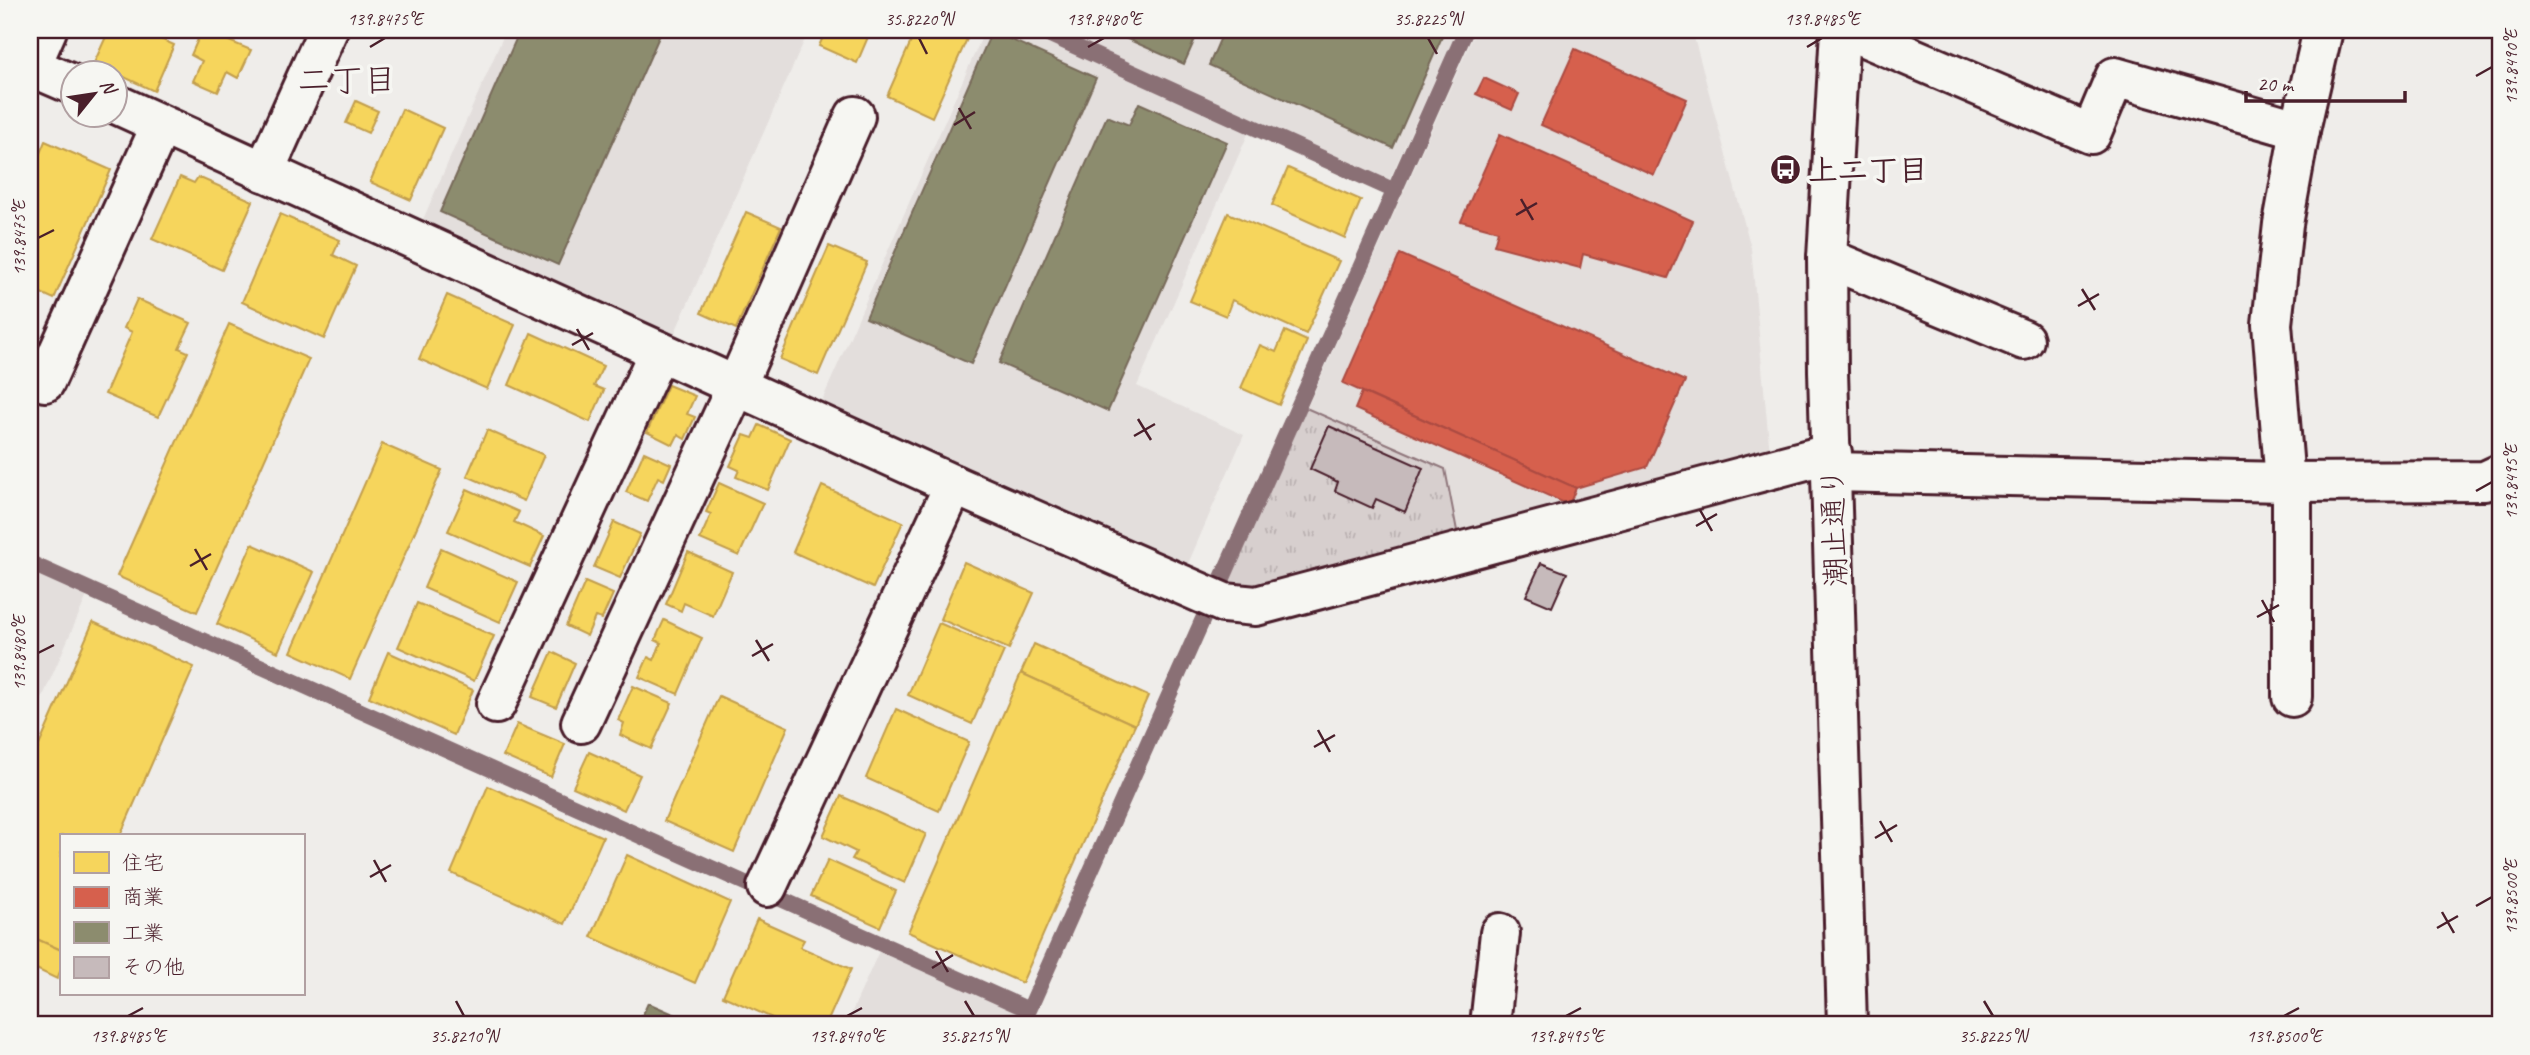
<svg xmlns="http://www.w3.org/2000/svg" width="2530" height="1055" font-family="Caveat,'Klee One',sans-serif">
  <style>
    .built { fill: #e3dedc }
    .grass { fill: url(#grass-tufts); stroke: #90777c; stroke-width: 2 }
    .homes { fill: #f6d55c; stroke: #c29e4d; stroke-width: 2 }
    .shops { fill: #d6604d; stroke: #ac4c43; stroke-width: 2 }
    .industry { fill: #8c8c6e; stroke: #786b5a; stroke-width: 2 }
    .lines { fill: none; stroke-linecap: round; stroke-linejoin: round }
    .stream { stroke: #8a6f74; stroke-width: 16 }
    .building { fill: #c6babb; stroke: #4a1f2b; stroke-width: 2 }
    .minor-casing { stroke: #4a1f2b; stroke-width: 44 }
    .minor { stroke: #f6f6f2; stroke-width: 38 }
    .ticks { fill: none; stroke: #4a1f2b; stroke-width: 2.5 }
    .labels { text-anchor: middle; dominant-baseline: central; stroke-width: 7; stroke-linejoin: round; paint-order: stroke }
    .poi-label { font-size: 30px; font-weight: bold; fill: #4a1f2b; stroke: #f6f6f2; text-anchor: start }
    .street-label { font-size: 30px; fill: #4a1f2b; stroke: #f6f6f2 }
    .quarter-label { font-size: 33px; fill: #4a1f2b; stroke: #f6f6f2 }
    .neatline { fill: none; stroke: #4a1f2b; stroke-width: 2.5 }
    .ticks-label { font-size: 18px; text-anchor: middle; fill: #4a1f2b }
  </style>
  <defs>
    <pattern id="grass-tufts" width="24" height="20" patternUnits="userSpaceOnUse" patternTransform="scale(1.75)"><rect width="24" height="20" fill="#d7cfce"/><path d="M3 7l-1-3M5 7V3M7 7l1-3M15 17l-1-3M17 17v-4M19 17l1-3" fill="none" stroke="#bab1b1"/></pattern>
  </defs>
  <rect width="100%" height="100%" fill="#efedea"/>
  <filter id="ink" filterUnits="userSpaceOnUse"><feTurbulence type="fractalNoise" baseFrequency=".0143" numOctaves="2"/><feDisplacementMap in="SourceGraphic" scale="14" xChannelSelector="R" yChannelSelector="G"/><feConvolveMatrix kernelMatrix="1 2 1 2 8 2 1 2 1" color-interpolation-filters="sRGB"/></filter>
  <g filter="url(#ink)">
    <g class="built">
      <path d="M506,30h303l-136,307 -252,-113z"/>
      <path d="M985,30h472l-74,164 -135,-60 -111,252 107,49 -57,131 -366,-163z"/>
      <path d="M1476,30h216l59,218 19,206 -312,82 -151,-128z"/>
      <path d="M30,554l63,28 -63,144z"/>
      <path d="M880,949l142,64 29,12h-205z"/>
    </g>
    <path class="grass" d="M1306,408l139,61 13,67 -213,56 -17,-8z"/>
    <g class="homes">
      <path d="M109,30h32l33,15 -20,46 -60,-28z"/>
      <path d="M202,30l49,20 -13,28 -11,-6 -9,20 -25,-11 9,-20 -11,-6z"/>
      <path d="M826,30h45l-14,33 -38,-17z"/>
      <path d="M916,30h55l-39,87 -45,-21z"/>
      <path d="M356,101l22,10 -10,22 -22,-10z"/>
      <path d="M402,109l41,19 -32,72 -41,-18z"/>
      <path d="M45,141l66,29 -57,129 -24,-11v-111z"/>
      <path d="M1288,168l73,32 -16,38 -73,-33z"/>
      <path d="M180,177l14,6 4,-6 55,24 -31,69 -70,-31z"/>
      <path d="M746,212l35,15 -45,102 -35,-16z"/>
      <path d="M1228,213l111,48 -33,73 -74,-34 -6,16 -36,-15z"/>
      <path d="M280,214l60,26 -7,15 23,11 -32,73 -82,-37z"/>
      <path d="M829,246l38,16 -49,113 -38,-16z"/>
      <path d="M447,295l68,30 -28,64 -68,-30z"/>
      <path d="M137,299l54,24 -12,25 9,4 -30,65 -53,-23 27,-62 -8,-4z"/>
      <path d="M229,324l80,35 -112,253 -80,-36z"/>
      <path d="M1285,331l22,10 -28,64 -38,-17 19,-43 16,7z"/>
      <path d="M531,333l72,33 -9,20 10,4 -14,32 -81,-37z"/>
      <path d="M668,385l27,11 -8,18 8,3 -10,22 -7,-4 -5,10 -26,-13z"/>
      <path d="M759,425l31,14 -22,51 -32,-13 3,-7 -9,-4 14,-31 9,3z"/>
      <path d="M487,430l57,25 -20,46 -57,-25z"/>
      <path d="M382,444l60,26 -92,209 -59,-27z"/>
      <path d="M644,452l27,12 -7,16 -6,-3 -11,24 -21,-9z"/>
      <path d="M719,483l44,20 -24,53 -39,-17 11,-25 -5,-2z"/>
      <path d="M822,486l81,36 -30,66 -80,-36z"/>
      <path d="M467,489l52,23 -5,10 30,14 -14,31 -82,-36z"/>
      <path d="M614,522l26,12 -20,44 -26,-11z"/>
      <path d="M252,544l62,28 -36,80 -61,-28z"/>
      <path d="M441,548l77,34 -18,40 -76,-34z"/>
      <path d="M688,552l44,20 -19,44 -29,-13 -3,8 -15,-7z"/>
      <path d="M964,562l70,31 -25,56 -69,-30z"/>
      <path d="M585,582l28,12 -11,25 -7,-2 -8,19 -21,-10z"/>
      <path d="M417,603l77,33 -20,45 -76,-34z"/>
      <path d="M664,620l38,18 -24,56 -39,-17 9,-20 6,3 7,-17 -6,-3z"/>
      <path d="M93,622l101,45 -74,169h-59v114l-31,-14v-170z"/>
      <path d="M939,623l65,28 -32,73 -64,-29z"/>
      <path d="M1034,644l114,52 -13,29 -114,-52z"/>
      <path d="M388,652l85,38 -19,45 -85,-38z"/>
      <path d="M552,652l23,11 -19,44 -24,-10z"/>
      <path d="M1021,673l114,52 -113,258 -114,-51z"/>
      <path d="M633,686l39,17 -21,46 -31,-14 4,-12 -6,-3z"/>
      <path d="M719,696l69,31 -54,125 -70,-31z"/>
      <path d="M896,709l73,33 -30,69 -73,-33z"/>
      <path d="M517,724l48,20 -14,33 -48,-21z"/>
      <path d="M589,752l51,23 -16,35 -51,-23z"/>
      <path d="M488,786l115,51 -38,87 -114,-51z"/>
      <path d="M841,796l85,38 -21,49 -53,-24 4,-7 -33,-16z"/>
      <path d="M627,855l103,47 -35,81 -104,-46z"/>
      <path d="M828,860l68,31 -16,36 -69,-31z"/>
      <path d="M757,919l47,21 -4,7 51,22 -25,56h-38l-65,-29z"/>
      <path d="M30,936l31,14v19l-4,10 -27,-13z"/>
    </g>
    <g class="shops">
      <path d="M1575,49l112,50 -33,76 -113,-50z"/>
      <path d="M1484,78l35,16 -7,16 -36,-16z"/>
      <path d="M1500,134l193,87 -25,57 -85,-24 -3,14 -86,-23 4,-14 -37,-10z"/>
      <path d="M1400,254l285,127 -38,86 -71,21 -233,-105z"/>
      <path d="M1362,392l214,96 -7,17 -214,-96z"/>
    </g>
    <g class="industry">
      <path d="M520,30h142l-104,235 -118,-53z"/>
      <path d="M1107,30h92l-15,34z"/>
      <path d="M1224,30h221l-52,118 -184,-83z"/>
      <path d="M992,31l104,47 -125,286 -105,-46z"/>
      <path d="M1139,103l88,39 -119,269 -109,-48 108,-247 22,9z"/>
      <path d="M648,1003l35,15 -3,7h-42z"/>
    </g>
    <g class="lines">
      <g class="stream">
        <path d="M1039,30l356,161"/>
        <path d="M30,563l999,447 174,-391"/>
        <path d="M1221,580l245,-550"/>
      </g>
    </g>
    <g class="building">
      <path d="M1329,426l94,42 -18,44 -29,-13 -4,9 -37,-17 3,-9 -28,-13z"/>
      <path d="M1541,563l26,10 -15,34 -26,-11z"/>
    </g>
    <g class="lines">
      <defs>
        <g id="minor">
          <path d="M1840,30l-13,228 1,113 19,654"/>
          <path d="M1848,30l243,104 24,-57 185,53"/>
          <path d="M30,66l44,19"/>
          <path d="M31,66l16,-36"/>
          <path d="M116,104l838,381 270,118 32,3 576,-153"/>
          <path d="M264,172l64,-142"/>
          <path d="M1827,258l197,82"/>
          <path d="M45,382l116,-257"/>
          <path d="M1832,472l453,10 200,-1 15,-7"/>
          <path d="M2285,482l-13,-158 11,-100 17,-94 23,-100"/>
          <path d="M2292,482v215"/>
          <path d="M496,704l163,-353"/>
          <path d="M581,723l155,-336 119,-271"/>
          <path d="M767,887l187,-402"/>
          <path d="M1490,1025l10,-92"/>
        </g>
      </defs>
      <use href="#minor" class="minor-casing"/>
      <use href="#minor" class="minor"/>
    </g>
  </g>
  <path class="ticks" d="M919,38l8,16M1428,38l9,16M370,47l15,-9M1088,47l16,-9M1807,47l15,-9M2476,76l16,-9M959,108l12,21M954,125l21,-13M1521,199l12,21M1516,215l21,-12M38,238l16,-8M2082,289l13,21M2078,306l21,-12M577,329l12,21M572,345l21,-12M1138,419l13,21M1134,436l21,-12M2476,491l16,-9M1700,510l12,21M1696,526l21,-12M195,549l12,21M190,566l21,-12M2262,600l12,22M2257,617l22,-12M756,640l13,21M38,653l16,-8M752,656l21,-12M1318,730l12,22M1314,747l21,-12M1880,821l12,21M1875,838l22,-13M374,860l12,22M370,877l21,-12M2476,906l16,-9M2442,912l12,21M2437,928l21,-12M936,951l12,21M932,968l21,-13M456,1001l8,15M965,1001l9,15M1984,1001l9,15M128,1016l15,-8M847,1016l15,-8M1566,1016l15,-8M2284,1016l15,-8"/>
  <defs>
    <symbol id="bus-disc" viewBox="-11 -11 22 22"><circle r="9.5" fill="#4a1f2b" stroke="#f6f6f2"/><path d="M-5-6H5V4H4V6H2V4H-2V6H-4V4H-5ZM-3.5-4V0h7V-4ZM-3.5 1.2v1.5H-2V1.2ZM2 1.2v1.5H3.5V1.2Z" fill="#fff"/></symbol>
  </defs>
  <g fill-rule="evenodd">
    <use href="#bus-disc" x="1768" y="152" width="35" height="35"/>
  </g>
  <g class="labels">
    <g class="poi-label">
      <text x="1808" y="170">上二丁目</text>
    </g>
    <g class="street-label">
      <text transform="translate(1834 527) rotate(-92)">潮止通り</text>
    </g>
    <g class="quarter-label">
      <text x="347" y="80">二丁目</text>
    </g>
  </g>
  <rect width="2530" height="1055" fill="none" stroke="#f6f6f2" stroke-width="77"/>
  <rect x="60" y="834" width="245" height="161" fill="#f6f6f2" stroke="#b1a0a2" stroke-width="2"/>
  <rect x="74" y="852" width="35" height="21" fill="#f6d55c" stroke="#b1a0a2" stroke-width="2"/>
  <text x="122" y="870" font-size="21" fill="#4a1f2b">住宅</text>
  <rect x="74" y="887" width="35" height="21" fill="#d6604d" stroke="#b1a0a2" stroke-width="2"/>
  <text x="122" y="904" font-size="21" fill="#4a1f2b">商業</text>
  <rect x="74" y="922" width="35" height="21" fill="#8c8c6e" stroke="#b1a0a2" stroke-width="2"/>
  <text x="122" y="940" font-size="21" fill="#4a1f2b">工業</text>
  <rect x="74" y="957" width="35" height="21" fill="#c6babb" stroke="#b1a0a2" stroke-width="2"/>
  <text x="122" y="974" font-size="21" fill="#4a1f2b">その他</text>
  <g transform="translate(94 94) rotate(60)"><circle r="33" fill="#f6f6f2" stroke="#b1a0a2" stroke-width="2"/>
  <path d="M0-5L12 26L0 18L-12 26Z" fill="#4a1f2b"/>
  <text y="-10" font-size="19" font-weight="bold" text-anchor="middle" fill="#4a1f2b">N</text>
  </g>
  <path d="M2246 91v10h159v-10" fill="none" stroke="#4a1f2b" stroke-width="3.5"/>
  <text x="2257" y="91" font-size="21" fill="#4a1f2b" stroke="#f6f6f2" stroke-width="5" paint-order="stroke">20 m</text>
  <rect x="38" y="38" width="2454" height="978" class="neatline"/>
  <g class="ticks-label">
    <text x="385" y="25">139.8475°E</text>
    <text x="919" y="25">35.8220°N</text>
    <text x="1104" y="25">139.8480°E</text>
    <text x="1428" y="25">35.8225°N</text>
    <text x="1822" y="25">139.8485°E</text>
    <text transform="translate(2511 67) rotate(-90)" y="6">139.8490°E</text>
    <text transform="translate(19 238) rotate(-90)" y="6">139.8475°E</text>
    <text transform="translate(2511 482) rotate(-90)" y="6">139.8495°E</text>
    <text transform="translate(19 653) rotate(-90)" y="6">139.8480°E</text>
    <text transform="translate(2511 897) rotate(-90)" y="6">139.8500°E</text>
    <text x="128" y="1042">139.8485°E</text>
    <text x="464" y="1042">35.8210°N</text>
    <text x="847" y="1042">139.8490°E</text>
    <text x="974" y="1042">35.8215°N</text>
    <text x="1566" y="1042">139.8495°E</text>
    <text x="1993" y="1042">35.8225°N</text>
    <text x="2284" y="1042">139.8500°E</text>
  </g>
</svg>
